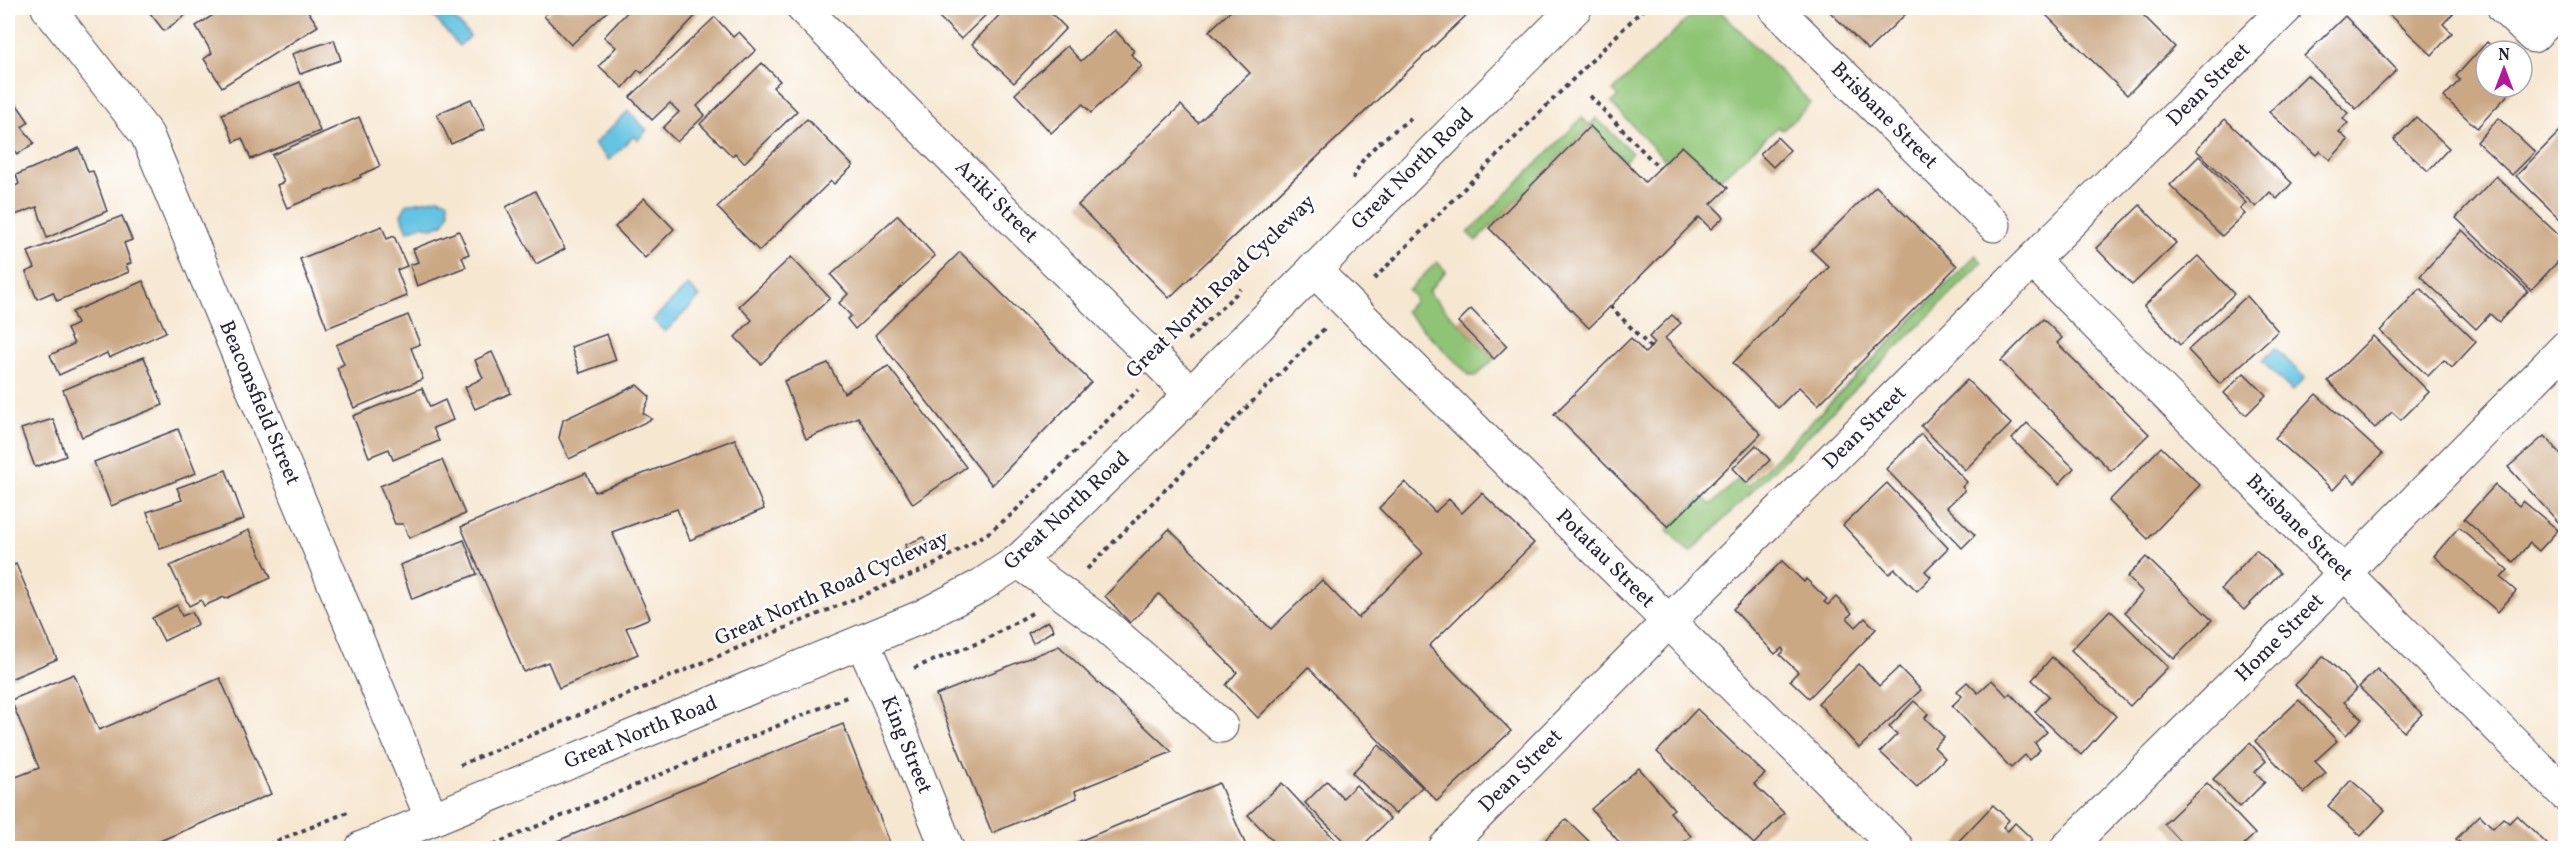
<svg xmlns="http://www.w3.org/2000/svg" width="2573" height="856" font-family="Vollkorn,serif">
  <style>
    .green { fill: #8fc476; stroke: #587358; stroke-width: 1.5 }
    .water { fill: #63c3e2; stroke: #42728e; stroke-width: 1.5 }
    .building { fill: #cba884 }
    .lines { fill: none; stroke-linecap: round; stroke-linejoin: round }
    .minor-casing { stroke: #424052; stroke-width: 35 }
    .major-casing { stroke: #424052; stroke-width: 35 }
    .path { stroke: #424052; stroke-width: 4; stroke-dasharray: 4.5 4.5; stroke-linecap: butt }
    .minor { stroke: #fff; stroke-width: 33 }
    .major { stroke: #fff; stroke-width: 33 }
    .labels { text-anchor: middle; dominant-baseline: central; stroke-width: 5; stroke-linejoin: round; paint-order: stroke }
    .street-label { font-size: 21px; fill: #22223b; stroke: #fff }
  </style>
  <rect width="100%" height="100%" fill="#fff"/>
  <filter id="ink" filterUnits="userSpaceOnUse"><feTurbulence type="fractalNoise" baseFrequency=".0167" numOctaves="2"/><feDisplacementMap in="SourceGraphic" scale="12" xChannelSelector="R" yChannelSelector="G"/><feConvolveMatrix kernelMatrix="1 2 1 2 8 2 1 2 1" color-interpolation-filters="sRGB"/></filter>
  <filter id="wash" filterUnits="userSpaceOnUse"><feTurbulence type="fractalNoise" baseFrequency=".008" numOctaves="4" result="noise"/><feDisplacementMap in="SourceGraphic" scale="24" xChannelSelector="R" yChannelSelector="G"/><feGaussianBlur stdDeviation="1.35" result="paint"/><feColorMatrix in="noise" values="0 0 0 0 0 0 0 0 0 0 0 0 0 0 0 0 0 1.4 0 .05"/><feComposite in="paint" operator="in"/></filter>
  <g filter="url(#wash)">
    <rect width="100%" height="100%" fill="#f6e7d1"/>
    <g class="green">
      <path d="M1699,8h18l94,95 -28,27 -5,-3 -58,52 -38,-33 -16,15 -55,-58 7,-7 -5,-5z"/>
      <path d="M1582,118l8,8 6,-8 36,35 -7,8 -35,-35 -114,115 -8,-8z"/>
      <path d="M1976,255l6,8 -292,290 -23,-23 35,-34 9,9 27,-26 9,8z"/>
      <path d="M1437,262l9,9 -18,21 66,67 -18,17h-6l-65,-65 9,-9v-6l-6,-5z"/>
    </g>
    <g class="water">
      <path d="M434,8h11l25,28 -11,10 -30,-35z"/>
      <path d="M628,111l19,19 -9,10 -4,-4 -25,24 -15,-16z"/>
      <path d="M438,198l10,3 1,12 -6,11 -11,4 -9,-3 -15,6 -7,-16 6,-11z"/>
      <path d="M688,285l12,12 -35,35 -12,-12z"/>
      <path d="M2275,348l30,30 -13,13 -30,-30z"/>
    </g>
    <g id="blocks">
      <g class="building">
        <path d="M146,8h49l-31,23z"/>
        <path d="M224,8h82l12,18 -96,61 -18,-28 8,-6 -16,-27z"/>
        <path d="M553,8h58l-40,37 -27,-29z"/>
        <path d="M631,8h61l6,5 -56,60 -4,-3 -15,18 -24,-22 17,-19 -12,-10z"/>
        <path d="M930,8h63l-32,31z"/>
        <path d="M1006,8h51l-6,5 15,15 -52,55 -42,-39z"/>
        <path d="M1234,8h240l-305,290 -91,-93 103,-100 17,18 52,-50 -41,-42z"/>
        <path d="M1826,8h86l-44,42z"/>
        <path d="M2039,8h97l39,39 -48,48z"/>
        <path d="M2382,8h76l-15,16 9,9 -20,22z"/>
        <path d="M2345,16l52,54 -41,39 -52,-53z"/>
        <path d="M715,17l18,20 6,-5 17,18 -59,56 8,9 -28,27 -14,-14 16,-16 -9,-9 -18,17 -22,-23z"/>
        <path d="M1115,30l19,21 -3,3 11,12 -51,47 -8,-9 -32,29 -36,-39 52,-48 14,15z"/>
        <path d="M334,40l7,20 -41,14 -8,-20z"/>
        <path d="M2487,42l9,9h-10v36h29l-38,41 -33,-31 16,-17 -4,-4z"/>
        <path d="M762,63l18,18 -7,6 24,24 -53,52 -9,-10 -3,3 -32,-32z"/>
        <path d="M2307,75l41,38 -5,6 5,4 -9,9 9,8 -18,20 -10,-9 -4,4 -47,-43z"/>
        <path d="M300,82l20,49 -69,28 -9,-21 -8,4 -12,-28z"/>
        <path d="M13,99l16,23 -7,5 12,16 -17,12 -2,-4 -7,6v-54z"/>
        <path d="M471,99l14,30 -34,15 -14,-30z"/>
        <path d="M359,117l21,49 -20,9 1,2 -74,31 -10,-23 7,-3 -12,-27z"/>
        <path d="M2416,117l33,31 -21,23 -34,-31z"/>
        <path d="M2499,118l36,34 -23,23 -35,-33z"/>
        <path d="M807,119l46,47 -19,18 -3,-3 -72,70 -42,-44z"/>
        <path d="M2225,119l67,64 -15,16 -7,-7 -14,15 -60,-57z"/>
        <path d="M1590,126l55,56 37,-36 46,42 -17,16 13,13 -13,12 -12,-12 -110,111 -100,-100z"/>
        <path d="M2562,129l4,3v93l-50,-49z"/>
        <path d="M1777,137l13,13 -17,17 -13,-13z"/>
        <path d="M79,148l9,24 5,-1 14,40 -60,27 -10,-31 -22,8 -7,-21v-12l4,6 7,-4 -3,-9z"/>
        <path d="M2199,156l47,47 -6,6 5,5 -23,22 -52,-51z"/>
        <path d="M2496,176l70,66v11l-35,37 -75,-72z"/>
        <path d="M1876,186l81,80 -139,139 -19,-18 -21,21 -45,-45 96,-96 -18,-17z"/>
        <path d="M535,191l30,58 -29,15 -30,-57z"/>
        <path d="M644,198l30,31 -29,29 -30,-31z"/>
        <path d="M2140,205l36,38 -44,42 -36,-37z"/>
        <path d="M898,215l37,41 -80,73 -8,-10 4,-3 -12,-13 9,-9 -17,-19z"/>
        <path d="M122,216l10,24 -8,3 7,20 -5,2 3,7 -72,29 -4,-9 -16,7 -11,-27 9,-4 -7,-16z"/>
        <path d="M382,226l5,13 7,-3 13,30 -10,4 10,26 -80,32 -27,-69z"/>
        <path d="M2462,230l66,61 -29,31 -9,-8 -14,15 -56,-53z"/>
        <path d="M459,231l10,23 -7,3 4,10 -49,19 -7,-21 8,-3 -5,-13z"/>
        <path d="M960,252l131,130 -99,103 -117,-150z"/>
        <path d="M2198,256l36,38 -54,51 -36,-39z"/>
        <path d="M791,257l39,41 -69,66 -26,-27 17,-17 -13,-14z"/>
        <path d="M143,281l23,51 -57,26 -2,-5 -48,22 -9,-20 24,-11 -7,-15 10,-5 -5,-12z"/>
        <path d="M2420,288l56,54 -24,26 -8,-8 -16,16 -48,-45z"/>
        <path d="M2247,296l31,35 -58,53 -32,-34z"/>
        <path d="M1471,309l36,37 -13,13 -36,-37z"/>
        <path d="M408,315l12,29 -9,4 12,31 -69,29 -17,-40 7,-4 -8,-19z"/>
        <path d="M1672,315l9,8 -16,15 96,96 -93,93 -114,-113 77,-76 14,15 10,-10 -6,-6z"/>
        <path d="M2043,319l19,19 -5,5 92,91 -38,37 -110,-110z"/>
        <path d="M607,334l9,26 -36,13 -9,-26z"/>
        <path d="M2373,336l56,56 -28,28 -9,-8 -17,16 -47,-47z"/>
        <path d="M492,352l19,41 -36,16 -10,-22 18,-9 -8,-18z"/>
        <path d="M144,357l19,48 -81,32 -19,-47z"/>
        <path d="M828,363l16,30 44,-27 78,101 -53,37 -55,-87 -52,22 -22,-58z"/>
        <path d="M2244,373l22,22 -20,20 -22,-22z"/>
        <path d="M1967,380l44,44 -46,46 -44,-44z"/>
        <path d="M637,385l13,12 -7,16 9,6 -83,40 -10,-21 4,-18z"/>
        <path d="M422,388l8,19 15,-7 8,20 -20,8 6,13 -46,19 -4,-11 -20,8 -16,-41z"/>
        <path d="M2316,394l66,60 -27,29 -8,-8 -14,15 -58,-52z"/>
        <path d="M53,419l13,37 -31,11 -14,-38z"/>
        <path d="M2027,423l47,45 -15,16 -47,-45z"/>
        <path d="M178,429l18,44 -85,33 -17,-44z"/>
        <path d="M1921,434l46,48 -5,5 3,3 -18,17 28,28 -13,13 -76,-79z"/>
        <path d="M2544,436l22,24v61l-5,4 -53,-58z"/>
        <path d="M735,439l29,70 -74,31 -13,-31 -65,23 38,86 -24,10 12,26 -79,34 -11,-26 -24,10 -63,-145 125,-54 9,19z"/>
        <path d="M1756,445l14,15 -23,23 -14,-15z"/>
        <path d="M2161,447l39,38 -52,54 -39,-38z"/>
        <path d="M442,460l23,54 -56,24 -6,-14h-8l-15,-38z"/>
        <path d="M226,470l18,49 -84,30 -13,-37 35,-12 -5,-12z"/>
        <path d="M1405,482l30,30 14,-13 13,14 20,-20 52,50 -105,103 82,85 -74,70 -129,-134 -50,51 -32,-33 11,-13 -78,-78 -29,29 -25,-27 64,-67 102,100 51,-49 36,38 65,-65 -44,-45z"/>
        <path d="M1887,483l61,65 -23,23 6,6 -14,14 -22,-22 -6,5 -46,-49z"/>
        <path d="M2495,485l24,21 4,-5 35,29 -19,21 -9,-8 -17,19 -49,-43z"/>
        <path d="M2459,527l49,43 -7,8 15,13 -18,21 -64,-56z"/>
        <path d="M249,530l22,48 -46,21 -1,-2 -20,9 -3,-6 -12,6 -19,-40z"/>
        <path d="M924,537l3,8 -19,8 -3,-8z"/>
        <path d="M464,540l13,34 -65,25 -12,-34z"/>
        <path d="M2256,550l24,23 -36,37 -23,-21z"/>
        <path d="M2146,557l66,63 -38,39 -49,-47 18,-20 -16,-15z"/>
        <path d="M1782,561l22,21 2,-3 21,20 -3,3 4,3 8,-8 16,16 -5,5 9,9 9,-9 11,11 -67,69 -19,-18 8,-8 -18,-17 4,-4 -2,-3 -7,6 -42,-45z"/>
        <path d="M16,564l41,95 -49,21v-112z"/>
        <path d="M177,605l5,11 10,-4 6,12 -34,17 -12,-23z"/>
        <path d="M2110,610l58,57 -38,39 -59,-56z"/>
        <path d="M1048,621l6,9 -21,13 -5,-10z"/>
        <path d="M1059,646l113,106 -97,39 2,7 -85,35 -56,-138z"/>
        <path d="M2324,656l33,33 -13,13 18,17 -16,16 -51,-50z"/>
        <path d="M2052,657l64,59 -35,39 -46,-43 14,-16 -17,-16z"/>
        <path d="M1859,664l20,22 20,-19 22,23 -62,58 -41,-45z"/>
        <path d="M2377,669l45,45 -18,18 -45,-45z"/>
        <path d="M74,674l25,56 121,-52 51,116 -123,52 1,2h-141v-68l31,-12 -28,-68z"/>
        <path d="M1992,680l15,16 3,-3 37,39 -12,11 5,7 -11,10 -4,-5 -14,13 -59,-62 10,-10 -5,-5 10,-9 11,11z"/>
        <path d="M2299,700l38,41 -22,20 11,12 -22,20 -49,-52z"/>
        <path d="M1914,701l14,13 -3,4 19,19 -10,10 11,11 -28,29 -37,-35 17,-18 -8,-7z"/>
        <path d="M1697,709l68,65 -11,10 30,29 -30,31 -97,-92z"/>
        <path d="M843,724l49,124h-352z"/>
        <path d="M2250,743l16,18 -11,11 10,10 -25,25 -27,-28z"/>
        <path d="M1379,745l43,42 -27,27 -43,-41z"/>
        <path d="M1639,768l35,41 -4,3 21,24 -14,12h-53l-33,-39z"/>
        <path d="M2351,780l34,30 -24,26 -33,-30z"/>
        <path d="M1327,781l16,17 13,-13 34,34 -30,29h-9l-46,-45z"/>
        <path d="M1219,783l28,65h-184z"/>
        <path d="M1282,783l61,65h-63l-32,-33z"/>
        <path d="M2207,783l48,51 -15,14h-53l-23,-24z"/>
        <path d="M1993,805l16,15 -6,7 5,4 7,-8 17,16 -8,9h-65l-4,-3z"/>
        <path d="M2480,815l13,13 10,-10 6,5 8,-8 34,33h-85l-10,-9z"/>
        <path d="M1566,819l30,29h-59z"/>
      </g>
    </g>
  </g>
  <g filter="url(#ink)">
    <use href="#blocks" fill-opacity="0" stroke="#424052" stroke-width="1.5"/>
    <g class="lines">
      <defs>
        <g id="minor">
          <path d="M48,8l99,127 285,684"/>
          <path d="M803,8l189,191 199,195"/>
          <path d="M1775,8l219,217"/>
          <path d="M2504,8l29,28 29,-28"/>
          <path d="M2033,261l533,534"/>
          <path d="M1313,269l584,579"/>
          <path d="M1018,561l87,64 116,101"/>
          <path d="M862,642l26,58 59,148"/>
          <path d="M1445,848l223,-226 618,-614"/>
          <path d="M2067,848l255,-252 244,-249"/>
        </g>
        <path id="major" d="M362,848l559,-231 59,-31 38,-25 30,-28 143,-139 384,-386"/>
      </defs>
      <use href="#minor" class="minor-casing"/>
      <use href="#major" class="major-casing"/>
      <g class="path">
        <path d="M1590,96l69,72"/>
        <path d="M1353,179c10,-28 35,-43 58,-61"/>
        <path d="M1374,279l270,-271"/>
        <path d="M1610,306l41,42"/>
        <path d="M1188,340l53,-51"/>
        <path d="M1087,569l237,-240"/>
        <path d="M914,668l69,-27 49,-28"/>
        <path d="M460,765l470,-198 58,-34 23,-18 127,-125"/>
        <path d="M260,848l88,-36"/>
        <path d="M485,848l364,-152"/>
      </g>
      <use href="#minor" class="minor"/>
      <use href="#major" class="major"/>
    </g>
  </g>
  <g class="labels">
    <g class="street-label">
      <text transform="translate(2209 85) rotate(-45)">Dean Street</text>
      <text transform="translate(1884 116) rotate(45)">Brisbane Street</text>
      <text transform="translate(1413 169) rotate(-45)">Great North Road</text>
      <text transform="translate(996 202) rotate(45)">Ariki Street</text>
      <text transform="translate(1221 287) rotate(-44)">Great North Road Cycleway</text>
      <text transform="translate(259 403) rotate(67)">Beaconsfield Street</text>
      <text transform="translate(1865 428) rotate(-45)">Dean Street</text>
      <text transform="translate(1067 511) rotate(-43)">Great North Road</text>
      <text transform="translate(2299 528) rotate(45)">Brisbane Street</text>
      <text transform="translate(1605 559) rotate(45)">Potatau Street</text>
      <text transform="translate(832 589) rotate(-24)">Great North Road Cycleway</text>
      <text transform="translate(2280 638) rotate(-45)">Home Street</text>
      <text transform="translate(641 733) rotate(-22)">Great North Road</text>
      <text transform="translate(906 745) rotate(68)">King Street</text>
      <text transform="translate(1521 771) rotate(-45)">Dean Street</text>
    </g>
  </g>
  <rect width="2573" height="856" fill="none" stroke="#fff" stroke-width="30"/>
  <g transform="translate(2504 69)"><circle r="28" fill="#ffffff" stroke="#a7a7b1" stroke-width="1.5"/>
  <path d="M0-4.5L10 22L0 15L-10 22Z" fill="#b5179e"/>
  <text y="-9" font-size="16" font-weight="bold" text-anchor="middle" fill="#22223b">N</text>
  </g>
</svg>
